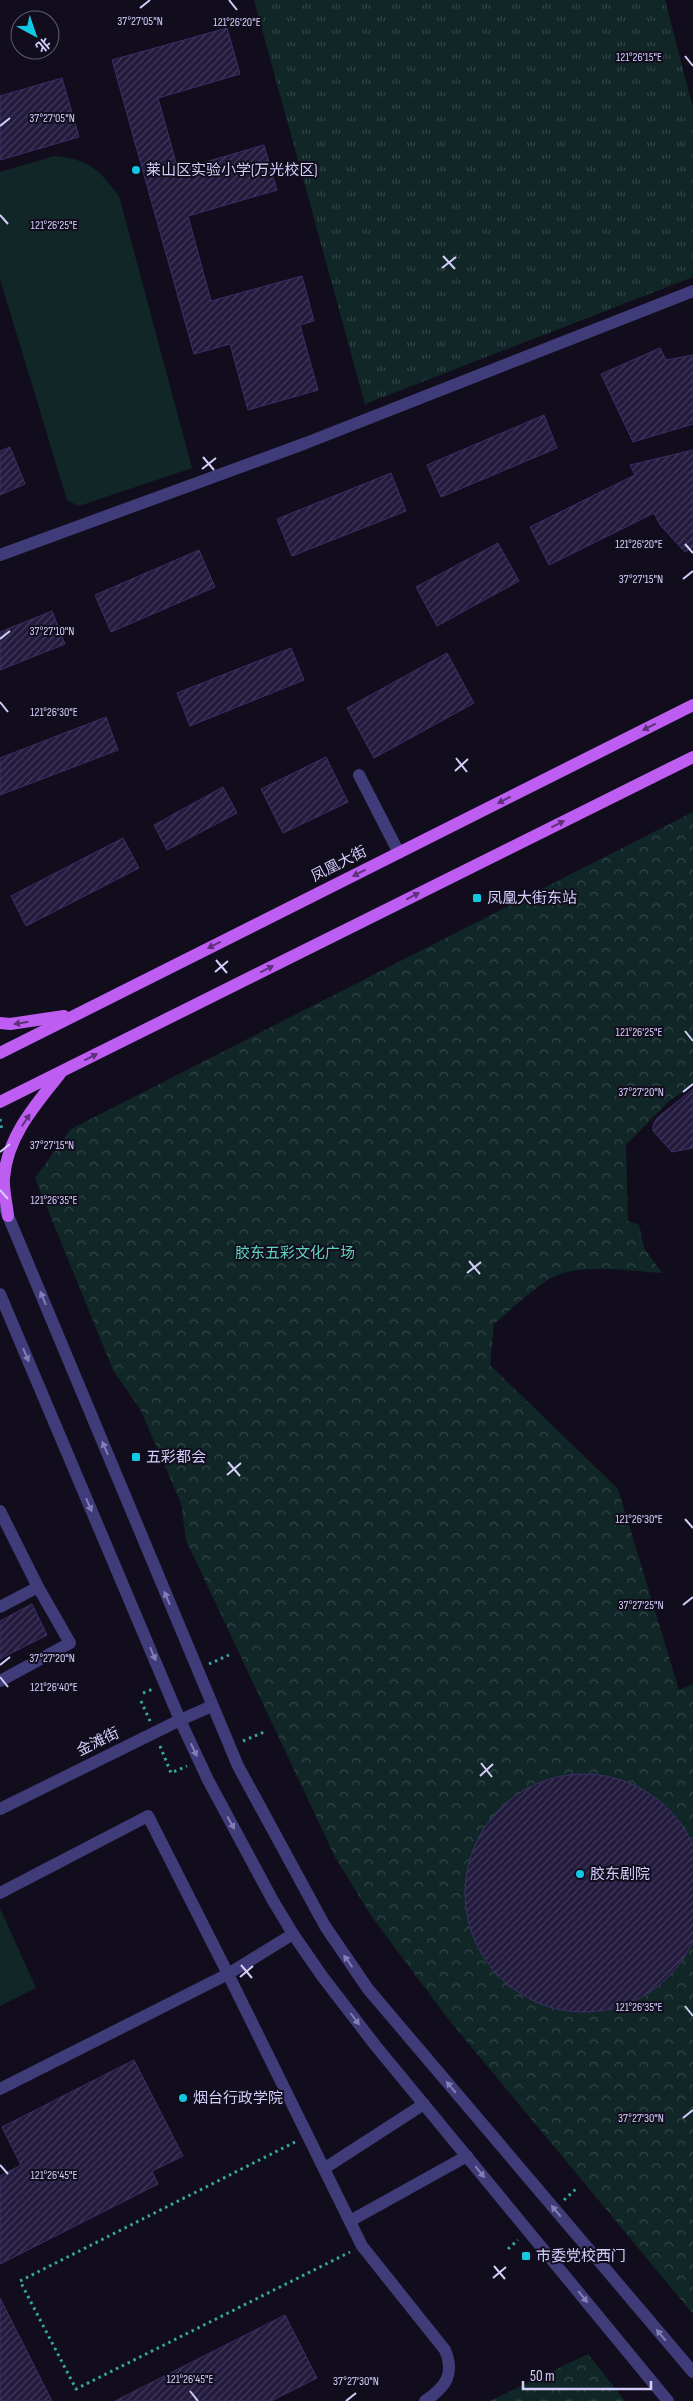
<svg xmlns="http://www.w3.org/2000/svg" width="693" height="2401" font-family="'Sofia Sans Condensed','Noto Sans SC',sans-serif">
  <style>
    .grass { fill: url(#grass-tufts) }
    .forest { fill: url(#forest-crowns) }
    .garden { fill: #112727 }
    .building { fill: url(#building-hatch); stroke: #3b2f67 }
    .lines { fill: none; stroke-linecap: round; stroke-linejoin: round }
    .path { stroke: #36a7a2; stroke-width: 3; stroke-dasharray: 2.5 4; stroke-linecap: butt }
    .minor { stroke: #403c79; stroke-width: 12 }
    .major { stroke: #be5df2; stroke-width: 12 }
    .oneway { fill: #5f317d }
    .oneway2 { fill: #837eb4 }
    .ticks { fill: none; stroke: #d4cefb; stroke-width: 2 }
    .poi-dot { fill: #12c9e3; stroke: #110d1d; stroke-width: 2 }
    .labels { text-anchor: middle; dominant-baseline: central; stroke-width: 4; stroke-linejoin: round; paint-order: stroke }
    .poi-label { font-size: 15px; fill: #d4cefb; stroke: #110d1d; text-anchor: start }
    .street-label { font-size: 15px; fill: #d4cefb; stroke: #110d1d }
    .park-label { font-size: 15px; fill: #60d5ba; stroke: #110d1d }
    .ticks-label { font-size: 12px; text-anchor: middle; fill: #d4cefb; stroke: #110d1d; stroke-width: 4; stroke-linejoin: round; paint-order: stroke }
  </style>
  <defs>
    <pattern id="grass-tufts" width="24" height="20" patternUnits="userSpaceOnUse" patternTransform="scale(1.25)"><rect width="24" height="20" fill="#112727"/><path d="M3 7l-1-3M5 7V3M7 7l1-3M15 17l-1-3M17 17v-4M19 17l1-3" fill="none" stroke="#334547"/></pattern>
    <pattern id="forest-crowns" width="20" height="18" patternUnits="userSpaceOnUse" patternTransform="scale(1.25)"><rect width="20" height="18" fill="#112727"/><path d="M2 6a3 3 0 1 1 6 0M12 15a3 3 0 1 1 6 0" fill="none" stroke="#334547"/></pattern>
    <pattern id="building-hatch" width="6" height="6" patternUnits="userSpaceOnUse" patternTransform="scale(1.25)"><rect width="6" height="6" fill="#231b3d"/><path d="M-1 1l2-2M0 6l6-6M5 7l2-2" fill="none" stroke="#423b5a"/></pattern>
  </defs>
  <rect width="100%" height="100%" fill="#110d1d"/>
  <path class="grass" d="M254,0h411l28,108v169l-328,127z"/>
  <g class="forest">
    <path d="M693,812v273l-24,16 -43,44 2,76 11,4 5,23 18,25c-31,-2 -82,-11 -111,5 -20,12 -39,31 -57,46l-4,41 128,124 61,201 14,-6v630l-244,-294 -77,-103 -37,-60 -149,-317 -5,-37 -41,-94 -27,-39 -78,-192 36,-49z"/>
    <path d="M588,2354l37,47h-135z"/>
  </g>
  <g class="garden">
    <path d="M54,156c35,3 44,13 65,40l73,272 -113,38 -12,-6 -67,-221v-107z"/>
    <path d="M0,1908l36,80 -36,18z"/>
  </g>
  <g class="building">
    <path d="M227,28l13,46 -82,24 20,72 86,-25 13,45 -89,26 23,85 91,-25 12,45 -14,4 18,65 -70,20 -18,-66 -36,10 -82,-294z"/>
    <path d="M62,78l17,59 -79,23v-64z"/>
    <path d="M660,348l6,12 27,-5v69l-60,18 -32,-68z"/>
    <path d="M544,415l13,33 -116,49 -14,-32z"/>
    <path d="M10,447l15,37 -25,11v-44z"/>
    <path d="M693,450v97l-8,5 -25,-27 -6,-12 -105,52 -19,-38 105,-52 -5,-10z"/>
    <path d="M391,473l15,38 -114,45 -15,-37z"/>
    <path d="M498,543l21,38 -82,45 -21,-39z"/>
    <path d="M199,550l16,37 -104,45 -16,-37z"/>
    <path d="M52,611l13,33 -65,26v-38z"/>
    <path d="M291,648l13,32 -114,46 -13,-33z"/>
    <path d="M447,653l27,50 -100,55 -27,-50z"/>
    <path d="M106,717l12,33 -118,45v-37z"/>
    <path d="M326,757l22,45 -65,31 -22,-44z"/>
    <path d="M223,787l14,26 -70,37 -13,-25z"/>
    <path d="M123,838l16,30 -113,58 -15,-30z"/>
    <path d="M693,1089v59l-21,4 -19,-21v-6l4,-7z"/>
    <path d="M32,1604l15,31 -47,24v-38z"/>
    <circle cx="584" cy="1893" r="119"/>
    <path d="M134,2060l49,96 -31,15 6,13 -158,80v-88l21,-11 -19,-38z"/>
    <path d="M0,2298l52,103h-52z"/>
    <path d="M285,2315l32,63 -46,23h-156z"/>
  </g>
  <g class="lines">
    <g class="path">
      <path d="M0,1119l2,12"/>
      <path d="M209,1664l20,-9"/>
      <path d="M143,1693l10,-4"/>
      <path d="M141,1701l9,20"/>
      <path d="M243,1741l21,-9"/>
      <path d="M160,1746l11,27 16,-7"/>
      <path d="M295,2142l-275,139 56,108 274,-137"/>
      <path d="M564,2200l13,-12"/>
      <path d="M508,2249l10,-9"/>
    </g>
    <g class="minor">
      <path d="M0,555l306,-112 387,-152"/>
      <path d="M359,775l40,78"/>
      <path d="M4,1206l234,560 87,160 43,63 325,383"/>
      <path d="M0,1294l180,426 28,60 64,119 21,35 29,42 53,69 293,356"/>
      <path d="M0,1511l38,76"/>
      <path d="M0,1607l38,-20 32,56 -70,38"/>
      <path d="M0,1809l180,-89 32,-14"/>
      <path d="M0,1893l148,-77 80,158 134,272 83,104c10,24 1,37 -20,51"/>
      <path d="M0,2089l228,-115 65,-40"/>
      <path d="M325,2168l99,-64"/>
      <path d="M350,2221l117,-65"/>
    </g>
    <g class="major">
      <path d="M0,1023l10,1 54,-8"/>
      <path d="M0,1053l693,-348"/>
      <path d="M0,1102l693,-345"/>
      <path d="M8,1216c-1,-12 -5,-26 -4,-38 3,-41 31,-73 56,-104"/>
    </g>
  </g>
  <defs><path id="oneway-solid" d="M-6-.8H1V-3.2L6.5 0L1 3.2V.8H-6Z" transform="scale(1.25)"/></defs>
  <g class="oneway">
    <use href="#oneway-solid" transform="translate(649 727) rotate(153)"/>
    <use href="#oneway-solid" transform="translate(504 800) rotate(153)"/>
    <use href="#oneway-solid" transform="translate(558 824) rotate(-27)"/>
    <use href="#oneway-solid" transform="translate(359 873) rotate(153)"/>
    <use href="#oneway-solid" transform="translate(413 896) rotate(-27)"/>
    <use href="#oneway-solid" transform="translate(214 945) rotate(153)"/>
    <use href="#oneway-solid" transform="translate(267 969) rotate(-27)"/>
    <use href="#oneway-solid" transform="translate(21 1023) rotate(171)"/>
    <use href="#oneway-solid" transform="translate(91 1057) rotate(-27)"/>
    <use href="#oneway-solid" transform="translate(26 1120) rotate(-57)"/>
  </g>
  <g class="oneway2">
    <use href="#oneway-solid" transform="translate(43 1298) rotate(-113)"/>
    <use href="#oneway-solid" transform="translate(26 1355) rotate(67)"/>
    <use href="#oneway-solid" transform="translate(105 1448) rotate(-113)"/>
    <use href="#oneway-solid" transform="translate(89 1505) rotate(67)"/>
    <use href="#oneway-solid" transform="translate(167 1598) rotate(-113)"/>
    <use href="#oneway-solid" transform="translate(153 1654) rotate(67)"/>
    <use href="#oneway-solid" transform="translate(194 1750) rotate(65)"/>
    <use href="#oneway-solid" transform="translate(231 1823) rotate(61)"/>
    <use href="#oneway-solid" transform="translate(348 1961) rotate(-126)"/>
    <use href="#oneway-solid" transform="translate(355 2019) rotate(53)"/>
    <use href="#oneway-solid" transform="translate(451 2087) rotate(-130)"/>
    <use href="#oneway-solid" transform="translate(480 2172) rotate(51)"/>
    <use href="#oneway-solid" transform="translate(556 2211) rotate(-130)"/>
    <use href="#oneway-solid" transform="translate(583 2297) rotate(51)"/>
    <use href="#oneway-solid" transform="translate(661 2335) rotate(-130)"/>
  </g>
  <path class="ticks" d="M229,0l8,10M140,8l10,-8M685,56l8,10M0,126l10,-8M0,215l8,9M443,256l12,13M442,268l14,-11M203,457l11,13M202,469l14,-11M685,544l8,9M683,579l10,-8M0,639l10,-8M0,702l8,10M456,758l11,14M455,771l13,-12M216,960l11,13M215,972l13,-11M685,1031l8,10M683,1092l10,-8M0,1152l10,-8M0,1190l8,9M469,1261l11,13M467,1273l14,-11M228,1462l12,14M227,1475l14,-12M685,1519l8,9M683,1605l10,-8M0,1665l10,-8M0,1677l8,10M481,1763l11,14M480,1776l13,-12M241,1965l11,13M240,1977l13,-11M685,2006l8,10M683,2118l10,-8M0,2165l8,9M494,2266l11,13M493,2278l13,-11M190,2391l8,10M346,2401l10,-8"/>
  <g class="poi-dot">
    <circle cx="136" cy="170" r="5"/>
    <rect x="472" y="893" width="10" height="10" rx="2.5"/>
    <rect x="131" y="1452" width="10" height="10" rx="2.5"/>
    <circle cx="580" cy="1874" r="5"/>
    <circle cx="183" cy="2098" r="5"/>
    <rect x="521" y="2251" width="10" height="10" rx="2.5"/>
  </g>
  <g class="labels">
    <g class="poi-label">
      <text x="146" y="170">莱山区实验小学(万光校区)</text>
      <text x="487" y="898">凤凰大街东站</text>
      <text x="146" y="1457">五彩都会</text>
      <text x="590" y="1874">胶东剧院</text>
      <text x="193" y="2098">烟台行政学院</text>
      <text x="536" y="2256">市委党校西门</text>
    </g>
    <g class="street-label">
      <text transform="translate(339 864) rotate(-27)">凤凰大街</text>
      <text transform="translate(98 1742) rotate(-26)">金滩街</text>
    </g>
    <g class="park-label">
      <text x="295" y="1253">胶东五彩文化广场</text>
    </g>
  </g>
  <g class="ticks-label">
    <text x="140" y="25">37°27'05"N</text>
    <text x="237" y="26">121°26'20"E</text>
    <text x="639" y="61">121°26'15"E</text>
    <text x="52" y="122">37°27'05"N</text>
    <text x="54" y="229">121°26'25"E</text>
    <text x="639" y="548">121°26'20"E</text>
    <text x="641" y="583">37°27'15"N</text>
    <text x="52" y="635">37°27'10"N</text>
    <text x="54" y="716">121°26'30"E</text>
    <text x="639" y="1036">121°26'25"E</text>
    <text x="641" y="1096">37°27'20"N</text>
    <text x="52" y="1149">37°27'15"N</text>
    <text x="54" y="1204">121°26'35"E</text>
    <text x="639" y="1523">121°26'30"E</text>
    <text x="641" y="1609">37°27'25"N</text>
    <text x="52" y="1662">37°27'20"N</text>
    <text x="54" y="1691">121°26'40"E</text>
    <text x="639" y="2011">121°26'35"E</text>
    <text x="641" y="2122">37°27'30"N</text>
    <text x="54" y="2179">121°26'45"E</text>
    <text x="190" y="2383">121°26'45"E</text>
    <text x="356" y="2385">37°27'30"N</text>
  </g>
  <g transform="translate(35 35) rotate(140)"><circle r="24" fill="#110d1d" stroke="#5f5a76"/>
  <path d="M0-4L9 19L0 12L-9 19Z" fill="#12c9e3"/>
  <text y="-8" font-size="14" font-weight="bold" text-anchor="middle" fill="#d4cefb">北</text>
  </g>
  <path d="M523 2381v8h128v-8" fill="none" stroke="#d4cefb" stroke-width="2.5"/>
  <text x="530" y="2381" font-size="15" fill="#d4cefb" stroke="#110d1d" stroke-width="4" paint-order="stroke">50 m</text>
</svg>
